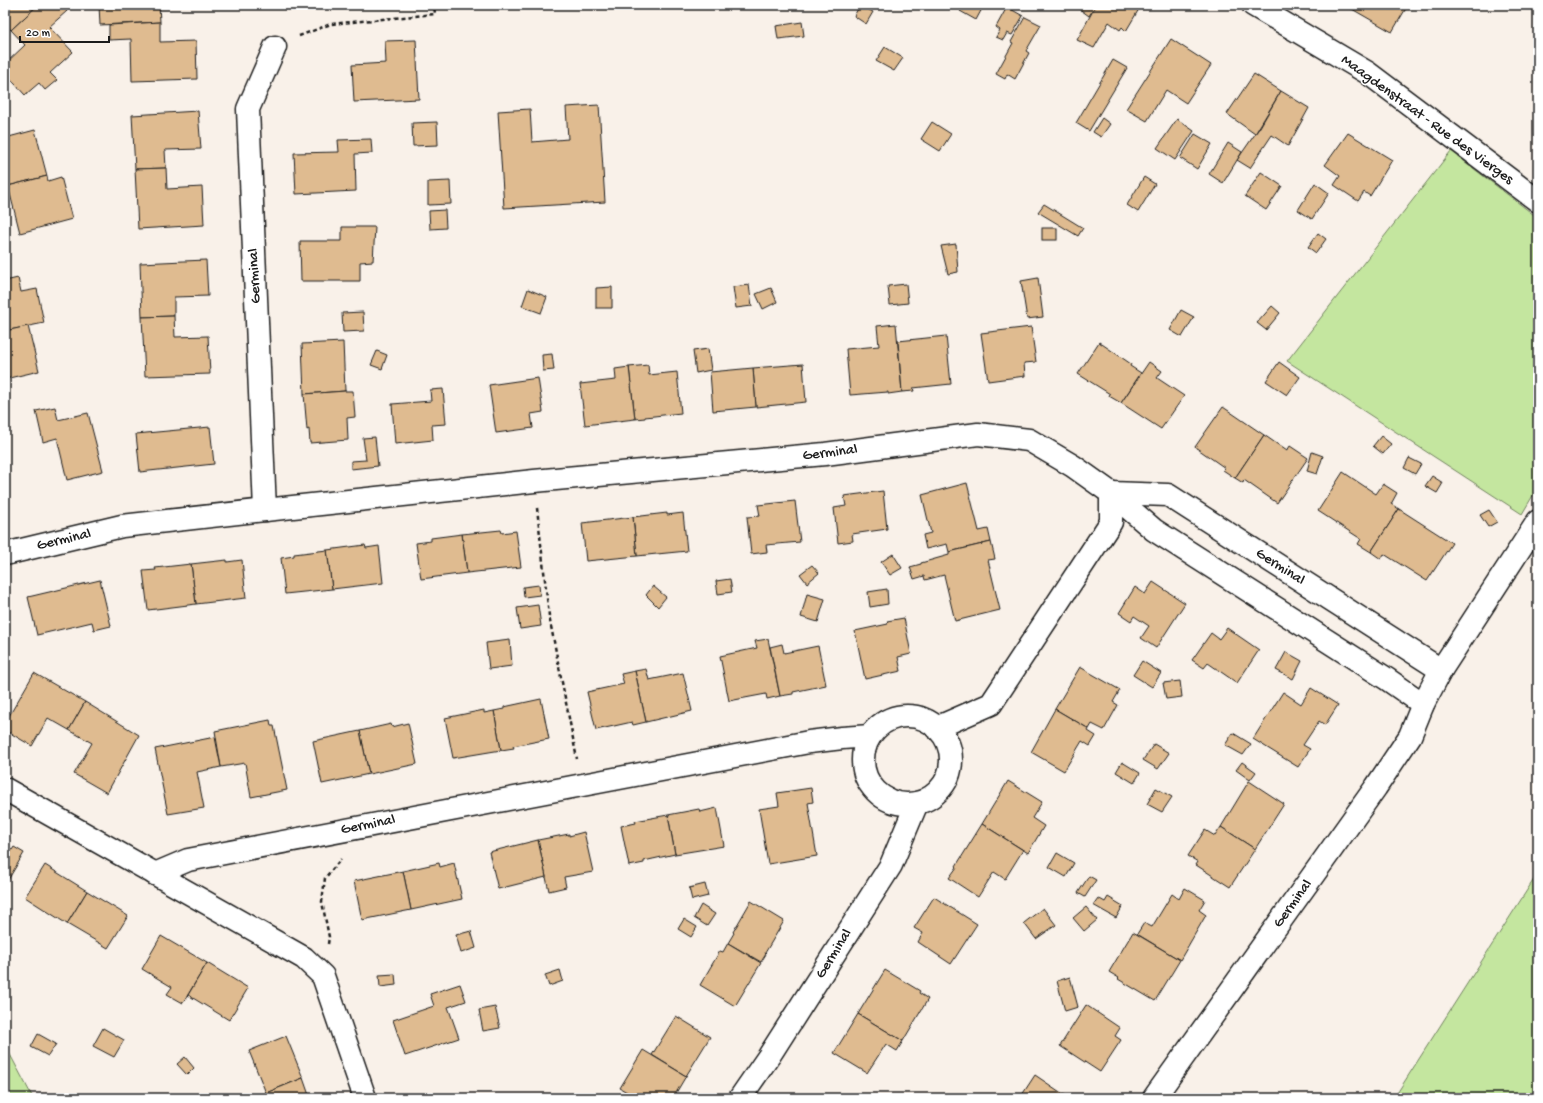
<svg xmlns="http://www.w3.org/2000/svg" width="1543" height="1103" font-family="'Gochi Hand',sans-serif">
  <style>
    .green { fill: #c4e69f; stroke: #70815e }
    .building { fill: #dfbb90; stroke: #1c1c1c }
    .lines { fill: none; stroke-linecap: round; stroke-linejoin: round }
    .street-casing { stroke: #1c1c1c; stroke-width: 25 }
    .path { stroke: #1c1c1c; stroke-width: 2.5; stroke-dasharray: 4 3; stroke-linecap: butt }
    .street { stroke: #fff; stroke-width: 22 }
    .labels { text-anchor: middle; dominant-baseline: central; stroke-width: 3; stroke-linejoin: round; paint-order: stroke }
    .street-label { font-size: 15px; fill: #1c1c1c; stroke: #fff }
  </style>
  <rect width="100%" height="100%" fill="#f9f1e9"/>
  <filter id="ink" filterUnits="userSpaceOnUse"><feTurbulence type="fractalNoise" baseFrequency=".025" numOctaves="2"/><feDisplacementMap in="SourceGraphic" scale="8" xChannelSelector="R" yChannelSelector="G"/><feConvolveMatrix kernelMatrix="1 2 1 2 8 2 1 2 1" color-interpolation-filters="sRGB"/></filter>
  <g filter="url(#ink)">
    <g class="green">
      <path d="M1451,151l87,67v269l-16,27 -235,-153z"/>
      <path d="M1538,873v225h-144z"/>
      <path d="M5,1045l28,53h-28z"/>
    </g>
    <g class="building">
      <path d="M5,5h33l-27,25 -6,-6z"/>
      <path d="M38,5h24l5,6 -18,16 24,25 -23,21 7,7 -12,10 -6,-7 -14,12 -20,-22v-9l20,-19 -14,-15z"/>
      <path d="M99,5h60l1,17 -60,3z"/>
      <path d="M860,5l13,7 -7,12 -12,-8z"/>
      <path d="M964,5h20l-8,15 -16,-9z"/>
      <path d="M1074,5h22l-7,11z"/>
      <path d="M1096,5h37l6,4 -13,22 -4,-4 -2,3 -11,-8 -15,26 -17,-8z"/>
      <path d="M1345,5h63l-16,27z"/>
      <path d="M1007,7l16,9 -11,19 -5,-2 -4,7 -7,-3 4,-7 -4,-3z"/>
      <path d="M1025,17l16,8 -15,26 3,2 -14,26 -8,-5 -2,5 -9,-5 17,-31 -2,-1z"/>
      <path d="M160,22v20l36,-1 1,38 -65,2 -1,-42 -22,1v-15z"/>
      <path d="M802,22l2,14 -26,3 -2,-13z"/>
      <path d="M1171,39l40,26 -25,38 -20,-13 -19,31 -21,-12z"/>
      <path d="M416,40l3,59 -65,3 -2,-37 34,-2 -1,-22z"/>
      <path d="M885,47l18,11 -9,13 -18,-10z"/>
      <path d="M1113,60l14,8 -38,63 -13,-8z"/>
      <path d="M1254,74l27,17 -26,43 -28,-20z"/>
      <path d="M1281,91l28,17 -21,38 -16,-11 -22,33 -13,-8 23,-33z"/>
      <path d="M599,105l6,97 -101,6 -6,-97 32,-2 2,33 36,-3 -2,-32z"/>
      <path d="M198,111l3,38 -36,1 1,18 -31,1 -3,-54z"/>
      <path d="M1102,118l8,6 -9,13 -8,-5z"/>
      <path d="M1177,119l17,12 -19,29 -18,-12z"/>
      <path d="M437,122l1,23 -25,1 -1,-23z"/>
      <path d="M932,122l19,12 -11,17 -19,-12z"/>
      <path d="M35,130l12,46 -39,10 -3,-14v-34z"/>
      <path d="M1348,133l44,27 -22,36 -6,-4 -6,9 -24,-16 6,-9 -15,-11z"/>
      <path d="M1195,134l17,10 -15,25 -17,-11z"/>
      <path d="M371,139l1,14 -17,1 1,37 -60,3 -2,-41 45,-1 -1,-12z"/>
      <path d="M1228,143l14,9 -19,31 -14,-9z"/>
      <path d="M166,168l1,21 35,-2 2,38 -66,4 -3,-60z"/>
      <path d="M1261,172l21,14 -16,24 -21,-14z"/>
      <path d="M47,176l1,5 13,-4 11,42 -52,14 -12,-47z"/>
      <path d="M1144,177l11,7 -17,28 -11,-7z"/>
      <path d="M450,181l1,23 -23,1v-23z"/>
      <path d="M1315,183l14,10 -17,26 -14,-9z"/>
      <path d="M1044,204l39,24 -5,8 -40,-24z"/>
      <path d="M445,210l1,18 -16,1 -1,-18z"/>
      <path d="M342,227h33l-2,34 -13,1v19h-59l-1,-40h42z"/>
      <rect x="1042" y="228" width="15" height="12"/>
      <path d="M1318,233l8,6 -10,14 -8,-6z"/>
      <path d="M956,244l2,28 -10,2 -7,-28z"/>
      <path d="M206,260l2,36 -34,1v19l-32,1 -2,-54z"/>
      <path d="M18,278l3,14 16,-3 7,34 -39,8v-50z"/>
      <path d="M1038,278l5,39 -16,2 -6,-38z"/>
      <path d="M906,284l2,19 -18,2 -2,-19z"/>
      <path d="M749,285l3,21 -16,2 -3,-21z"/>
      <path d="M612,287v21h-16v-20z"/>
      <path d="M771,288l6,14 -14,7 -7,-15z"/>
      <path d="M528,289l19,8 -6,16 -19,-7z"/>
      <path d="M1272,306l8,7 -14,17 -9,-7z"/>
      <path d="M1181,310l13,7 -12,20 -12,-7z"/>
      <path d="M363,312l1,19 -21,1 -1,-19z"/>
      <path d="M174,316l1,21 33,-1 2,38 -65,2 -3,-59z"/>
      <path d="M896,324l6,68 -14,2v-2l-38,3 -4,-46 33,-3 -2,-20z"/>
      <path d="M28,326l11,45 -34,8v-48z"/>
      <path d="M1031,327l5,35 -12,1 1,13 -37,5 -7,-48z"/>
      <path d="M946,336l5,48 -38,4 1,3 -12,1 -4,-51z"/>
      <path d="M343,342l2,49 -41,3 -2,-50z"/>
      <path d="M1099,342l32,22 -1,2 11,7 -20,30 -12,-7 1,-2 -32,-20z"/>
      <path d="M708,349l3,21 -15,3 -3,-22z"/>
      <path d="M377,351l10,4 -5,14 -11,-4z"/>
      <path d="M552,354l2,16 -11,1 -1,-16z"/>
      <path d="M1149,362l13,9 -5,7 27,18 -23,33 -40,-26z"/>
      <path d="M1279,362l21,15 -13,18 -21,-14z"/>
      <path d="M803,364l3,38 -50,5 -3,-39z"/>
      <path d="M648,365l1,10 28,-3 4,41 -36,4v1l-10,1 -6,-52z"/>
      <path d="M629,367l6,52 -50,6 -5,-41 36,-4 -1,-11z"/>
      <path d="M753,368l3,39 -43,4 -3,-39z"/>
      <path d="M538,378l5,34 -12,2 2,14 -37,5 -7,-48z"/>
      <path d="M443,389l3,35 -14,1 1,15 -38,4 -3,-40 39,-3 -1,-11z"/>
      <path d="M345,391h8l2,26 -8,1 1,22 -38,3 -1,-14 -2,1 -3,-36z"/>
      <path d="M55,407l3,13 30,-7 15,58 -36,9 -10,-42 -14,4 -7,-31z"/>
      <path d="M1223,407l41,28 -29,43 -12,-8 2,-2 -30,-21z"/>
      <path d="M210,427l4,37 -74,8 -4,-38z"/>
      <path d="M1264,435l23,16 3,-5 18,12 -31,45 -33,-23 -1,3 -8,-5z"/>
      <path d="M1381,436l10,8 -8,10 -10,-8z"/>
      <path d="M375,437l3,29 -27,3v-8l15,-1 -3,-22z"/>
      <path d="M1312,452l11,4 -6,18 -10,-3z"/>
      <path d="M1409,458l12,6 -6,10 -11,-6z"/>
      <path d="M1343,472l33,22 7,-10 14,9 -6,11 8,5 -28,43 -13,-8 3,-5 -43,-28z"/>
      <path d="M1432,476l11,7 -6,10 -12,-7z"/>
      <path d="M967,483l12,48 9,-2 3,13 -42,10 -2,-8 -21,5 -3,-14 8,-2 -9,-38z"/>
      <path d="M883,491l4,38 -35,5 1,7 -15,2 -4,-35 12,-2 -2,-10z"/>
      <path d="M795,501l5,41 -34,3 1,7 -16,2 -4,-37 13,-1 -2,-11z"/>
      <path d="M1399,509l53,34 -25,38 -43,-27 -3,5 -10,-7z"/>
      <path d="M1489,510l8,12 -9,5 -8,-12z"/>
      <path d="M667,513v2l16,-2 4,38 -50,5 -4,-39z"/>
      <path d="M633,517l4,39 -51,5 -4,-38z"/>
      <path d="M501,530l1,3 14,-2 5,36 -54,6 -5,-39z"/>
      <path d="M462,534l5,39 -46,6 -5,-36 15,-2v-3z"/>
      <path d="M991,542l4,17 -7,1 12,50 -45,11 -11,-46 -19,5 -1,-4 -10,3 -4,-12 11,-3v-1l28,-8v-3z"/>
      <path d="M365,545l1,3 13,-2 4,37 -51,6 -5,-39z"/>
      <path d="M327,550l5,39 -47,5 -4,-36 13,-2v-2z"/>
      <path d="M893,554l9,14 -12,7 -9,-13z"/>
      <path d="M227,560v2l15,-2 4,38 -50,6 -5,-40z"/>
      <path d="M191,564l5,40 -48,6 -5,-39 13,-1 -1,-2z"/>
      <path d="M812,565l7,8 -12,10 -7,-9z"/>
      <path d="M730,579l2,13 -14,2 -2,-13z"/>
      <path d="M100,580l11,46 -17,4 -2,-8 -55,13 -9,-38z"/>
      <path d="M1153,582l32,21 -29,45 -15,-10 8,-12 -15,-10 -3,5 -12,-8 16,-26 10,7z"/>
      <path d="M539,585l1,10 -16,2 -1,-10z"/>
      <path d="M653,586l13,11 -8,10 -12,-12z"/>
      <path d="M887,589l1,15 -18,3 -2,-15z"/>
      <path d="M807,594l18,5 -7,23 -17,-5z"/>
      <path d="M538,605l3,21 -21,3 -3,-21z"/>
      <path d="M904,618l7,36 -13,3 3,14 -36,8 -10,-48 33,-7 -1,-3z"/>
      <path d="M1227,628l32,22 -22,33 -29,-20 -4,5 -12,-8 19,-27 8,6z"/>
      <path d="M768,639l12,57 -13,3 -1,-5 -37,7 -9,-45 37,-8 -2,-7z"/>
      <path d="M510,640l2,26 -23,3 -3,-26z"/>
      <path d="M782,644l2,9 34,-7 8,39 -33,7v2l-13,2 -10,-49z"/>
      <path d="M1286,652l16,9 -9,18 -17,-9z"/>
      <path d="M1142,661l19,12 -9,14 -19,-12z"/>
      <path d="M1080,667l40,23 -7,12 5,3 -14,25 -12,-6 -3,5 -34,-20z"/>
      <path d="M646,669l3,11 34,-7 9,38 -46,11 -11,-51z"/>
      <path d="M635,671l11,51 -13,3 -1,-3 -36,8 -9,-38 37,-8 -3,-10z"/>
      <path d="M34,673l51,29 -16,28 -21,-12 -16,28 -27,-16v-7z"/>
      <path d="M1180,681l2,16 -16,2 -3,-16z"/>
      <path d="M1311,688l27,17 -13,20 -6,-4 -16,24 7,4 -12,18 -45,-28 30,-47 18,12z"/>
      <path d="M541,699l8,40 -36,7 1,2 -13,2 -7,-39 10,-2v-2z"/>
      <path d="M85,702l54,33 -32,58 -33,-19 18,-31 -23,-13z"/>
      <path d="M1055,709l34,20 -1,2 8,5 -6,10 -8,-5 -18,30 -33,-19z"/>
      <path d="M484,710v3l10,-2 7,39 -48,8 -8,-40z"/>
      <path d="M270,720l1,6h3l13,64 -36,7 -6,-34 -24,4 -6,-36z"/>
      <path d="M408,723l9,41 -48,10 -9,-43 31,-7 1,3z"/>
      <path d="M360,731l9,43 -47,10 -9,-43z"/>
      <path d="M1233,733l18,11 -8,11 -18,-10z"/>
      <path d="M215,737l6,30 -24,5 7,36 -36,6 -13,-65z"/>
      <path d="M1154,744l15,9 -11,16 -15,-9z"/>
      <path d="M1122,762l18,11 -6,10 -18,-11z"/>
      <path d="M1242,762l14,10 -6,8 -14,-10z"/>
      <path d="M1008,781l34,21 -10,16 12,8 -16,27 -46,-29z"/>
      <path d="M1249,781l35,23 -29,45 -34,-22z"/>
      <path d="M811,788l2,14 -5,1 9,53 -49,8 -9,-55 20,-3 -2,-13z"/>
      <path d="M1156,788l16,9 -10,15 -15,-8z"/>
      <path d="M717,808l7,38 -49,8 -7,-39 31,-6 1,3z"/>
      <path d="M668,815l7,39 -31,7v2l-15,3 -8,-40 15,-3 -1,-2z"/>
      <path d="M982,824l41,26 -18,29 -11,-7 -16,25 -29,-19 8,-11 -1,-1z"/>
      <path d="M1221,827l34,22 -25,38 -34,-22 2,-3 -10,-6 17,-26 10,6z"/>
      <path d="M584,832l9,40 -29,5 2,10 -17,4 -11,-51 31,-6v2z"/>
      <path d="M538,840l8,37 -48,12 -9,-37z"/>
      <path d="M5,846l7,4 2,-3 10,6 -19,32z"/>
      <path d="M1057,853l17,10 -8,14 -17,-10z"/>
      <path d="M439,863l1,4 14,-4 8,36 -51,11 -8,-39z"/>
      <path d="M45,865l42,26 -20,33 -42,-27z"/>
      <path d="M403,871l8,39 -49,10 -8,-39z"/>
      <path d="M1089,876l7,4 -11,17 -7,-4z"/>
      <path d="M705,884l3,12 -16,4 -3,-12z"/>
      <path d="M1185,888l20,12 -6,10 7,5 -26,45 -43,-26 7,-11 8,4 20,-33 7,5z"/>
      <path d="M87,891l41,25 -20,32 -41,-24z"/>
      <path d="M934,897l43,27 -26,40 -33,-22 5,-9 -9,-5z"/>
      <path d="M1108,897l15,9 -7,12 -23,-13 5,-7 7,4z"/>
      <path d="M751,901l33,20 -19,32 1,1 -5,8 -33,-19 6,-10 -1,-1z"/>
      <path d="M701,905l14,9 -8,12 -13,-8z"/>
      <path d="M1086,907l11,13 -13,11 -11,-13z"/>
      <path d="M1043,908l13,17 -20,14 -12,-16z"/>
      <path d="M684,919l13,8 -6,10 -13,-8z"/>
      <path d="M471,931l5,17 -15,5 -5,-18z"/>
      <path d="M1133,932l47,28 -25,41 -37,-22 1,-1 -10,-6z"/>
      <path d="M161,936l46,27 -24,40 -16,-9 5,-7 -30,-18z"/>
      <path d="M728,943l33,20 -26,43 -35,-21 20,-34 3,1z"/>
      <path d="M207,963l41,25 -19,32 -41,-25z"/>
      <path d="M560,970l3,11 -14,5 -4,-11z"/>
      <path d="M885,970l35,21 -1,2 9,6 -25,42 -45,-27z"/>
      <path d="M395,974l1,11 -16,2 -1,-12z"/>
      <path d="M1070,977l8,30 -13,4 -8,-30z"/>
      <path d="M460,984l6,17 -18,6 11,31 -54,18 -12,-36 41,-14 -4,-12z"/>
      <path d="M1086,1005l34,23 -5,8 6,4 -21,32 -40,-26z"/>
      <path d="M495,1007l5,21 -17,3 -4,-21z"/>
      <path d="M858,1014l45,27 -6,10 -11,-7 -19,29 -33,-20z"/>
      <path d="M676,1016l34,21 -24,39 -34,-21z"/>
      <path d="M103,1028l21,12 -10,17 -21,-11z"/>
      <path d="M38,1034l18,10 -8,12 -17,-9z"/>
      <path d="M286,1036l17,42 -37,15 -17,-42z"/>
      <path d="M643,1050l43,26 -13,22h-36l-17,-10z"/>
      <path d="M185,1057l9,11 -7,7 -10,-11z"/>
      <path d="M1035,1075l34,23h-49z"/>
      <path d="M303,1078l7,20h-43l-1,-5z"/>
    </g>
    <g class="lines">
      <defs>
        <g id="street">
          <path d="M1253,5l115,68 170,128"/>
          <path d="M1111,493l57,2 273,175"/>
          <path d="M265,510l-17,-401 27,-62"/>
          <path d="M5,554l117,-28 143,-16 269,-29 291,-27 153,-20 51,6 44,26 38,27 43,37 233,149 36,25"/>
          <circle cx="907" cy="760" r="44"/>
          <path d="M936,728l55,-24 120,-182v-29"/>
          <path d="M5,789l299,169 19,18 42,122"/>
          <path d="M155,874l33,-14 621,-118 33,-4 28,-2"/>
          <path d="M740,1098l29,-42 122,-191 26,-62"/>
          <path d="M1154,1098l222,-311 34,-51 13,-32 18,-34 97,-149"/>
        </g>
      </defs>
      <use href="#street" class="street-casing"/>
      <g class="path">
        <path d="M299,36l32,-12 104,-10 -1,-9"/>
        <path d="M537,508l12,108 28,143"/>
        <path d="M328,944l1,-7 -7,-35 3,-24 16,-19"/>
      </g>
      <use href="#street" class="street"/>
    </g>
  </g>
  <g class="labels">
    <g class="street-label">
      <text transform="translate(1427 120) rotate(36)">Maagdenstraat - Rue des Vierges</text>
      <text transform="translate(255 276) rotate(-93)">Germinal</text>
      <text transform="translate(830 453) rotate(-7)">Germinal</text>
      <text transform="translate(64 540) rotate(-13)">Germinal</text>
      <text transform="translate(1280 567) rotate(33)">Germinal</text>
      <text transform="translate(368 825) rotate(-11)">Germinal</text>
      <text transform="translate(1293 904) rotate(-54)">Germinal</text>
      <text transform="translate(834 954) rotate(-58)">Germinal</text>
    </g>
  </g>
  <rect width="1543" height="1103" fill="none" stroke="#fff" stroke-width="20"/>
  <rect x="10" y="10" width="1523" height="1083" fill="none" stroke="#1c1c1c" stroke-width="1.5" filter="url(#ink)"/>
  <path d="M20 36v6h89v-6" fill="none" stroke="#1c1c1c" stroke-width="2"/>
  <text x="26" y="36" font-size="12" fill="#1c1c1c" stroke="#ffffff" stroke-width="3" paint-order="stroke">20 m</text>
</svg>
